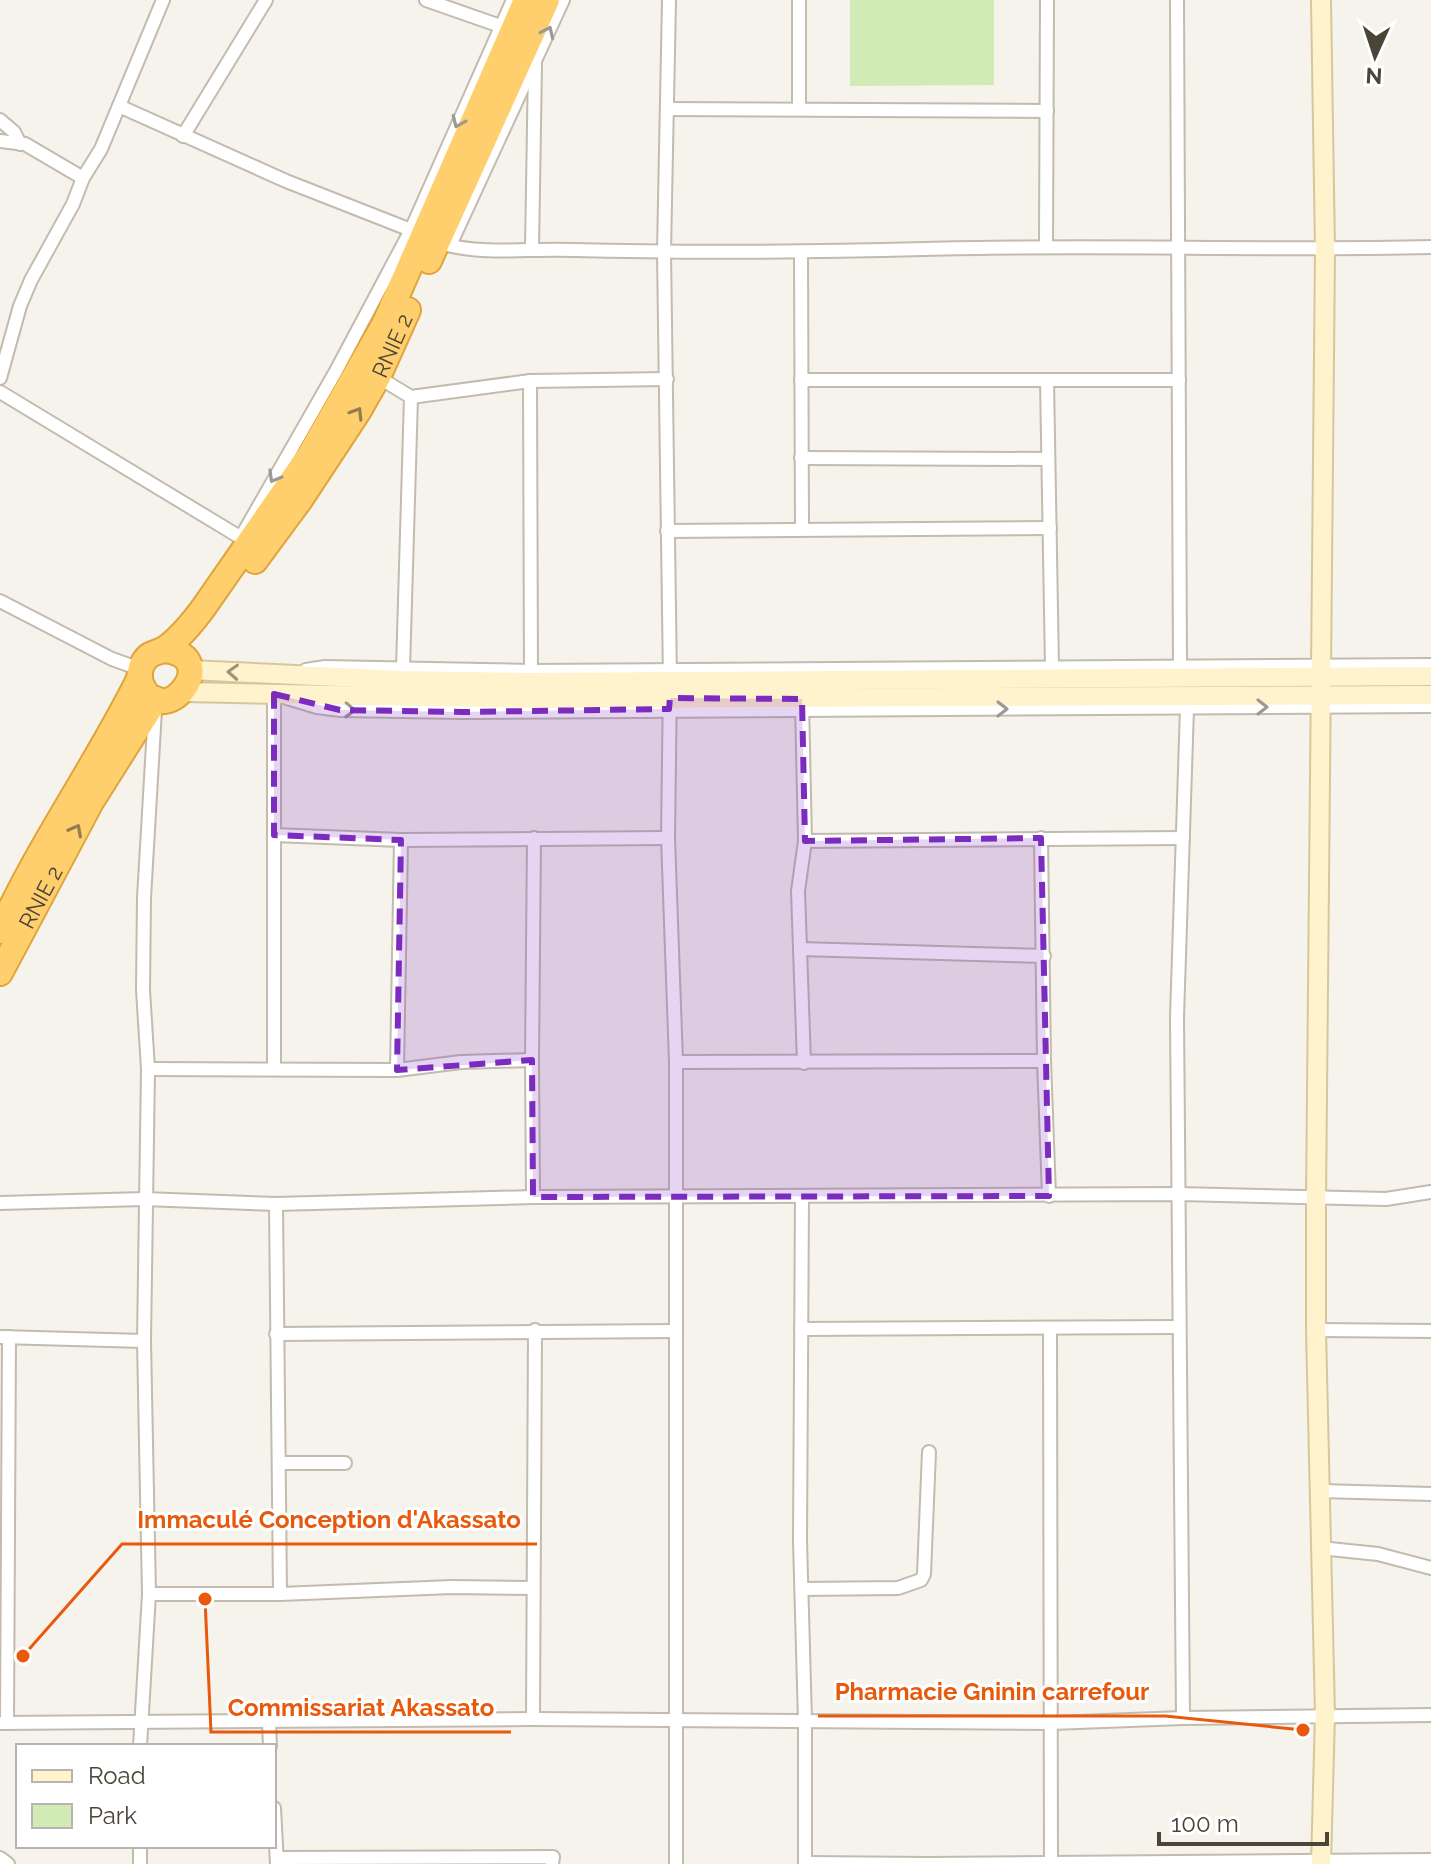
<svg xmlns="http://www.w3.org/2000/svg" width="1431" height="1864" font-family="Raleway,sans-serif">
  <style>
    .green { fill: #d2eab5 }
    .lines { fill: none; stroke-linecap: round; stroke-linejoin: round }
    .street-casing { stroke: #c2bbae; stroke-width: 16 }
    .secondary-casing { stroke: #d6c79b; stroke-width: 22 }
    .highway-casing { stroke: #e0a43c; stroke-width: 28 }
    .street { stroke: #fff; stroke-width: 12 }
    .secondary { stroke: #fff3cd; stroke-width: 18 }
    .highway { stroke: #ffcf6e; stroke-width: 24 }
    .oneway { stroke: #9c9892 }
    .oneway2 { stroke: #937c4e }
    .oneway3 { stroke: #9c937c }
    .marked { fill: #7b2cbf; fill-opacity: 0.2; stroke: #7b2cbf; stroke-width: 6; stroke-dasharray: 16 10; stroke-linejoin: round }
    .labels { text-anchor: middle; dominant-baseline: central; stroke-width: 6; stroke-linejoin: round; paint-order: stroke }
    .street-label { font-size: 22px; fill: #4b4439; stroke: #fff }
    .leader { fill: none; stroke: #e8590c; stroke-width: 3 }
    .callout-dot { fill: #e8590c; stroke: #fff; stroke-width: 3 }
    .callout-label { font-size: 24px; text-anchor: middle; font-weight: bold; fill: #e8590c; stroke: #fff; stroke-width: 6; stroke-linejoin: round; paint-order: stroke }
  </style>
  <rect width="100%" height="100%" fill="#f6f3ec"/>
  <path class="green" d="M850,0h144v85l-144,1z"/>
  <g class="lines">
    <defs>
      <g id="street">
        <path d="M426,0l83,29"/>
        <path d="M669,0l-5,252 6,429 -2,157 8,224v802"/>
        <path d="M1177,0l3,666"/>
        <path d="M119,106l167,75 130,51"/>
        <path d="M667,109l380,2"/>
        <path d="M799,109v-109"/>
        <path d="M0,120l14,12 6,12"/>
        <path d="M183,136l83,-136"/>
        <path d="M0,141l25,3 58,34"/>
        <path d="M441,243h10l112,-243"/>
        <path d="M447,245c41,10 85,3 127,5 116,3 233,2 350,-1 169,-5 338,2 507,-2"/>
        <path d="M1046,245l1,-245"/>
        <path d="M532,249l3,-185"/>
        <path d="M801,253l1,275"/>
        <path d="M378,377l33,20 119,-16 137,-2"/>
        <path d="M0,378l20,-72 11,-26 42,-76 10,-26 18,-29 62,-149"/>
        <path d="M801,380h378"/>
        <path d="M1047,380l5,288"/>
        <path d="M530,381l1,290"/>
        <path d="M0,392l243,147"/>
        <path d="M801,458l247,1"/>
        <path d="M667,531l383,-3"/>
        <path d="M244,532l92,-161 75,-141 102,-230"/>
        <path d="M0,601l112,58 28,10"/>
        <path d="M403,669l8,-272"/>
        <path d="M306,670l19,-3 206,4 900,-6"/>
        <path d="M802,702l3,139 -7,50 6,172"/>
        <path d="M274,835l127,5 267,-2"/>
        <path d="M1041,838l3,223 5,135"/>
        <path d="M805,841l378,-3"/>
        <path d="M800,949l244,7"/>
        <path d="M676,1062l368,-1"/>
        <path d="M148,1069l249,1 64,-8 71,-2"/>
        <path d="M274,1069v-375l43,13 23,3 122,2 969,-6"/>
        <path d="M397,1070l4,-230"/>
        <path d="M802,1196l-2,345 5,180v143"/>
        <path d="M533,1197l-1,-137 2,-222"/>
        <path d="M0,1203l144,-4 132,5 257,-7 646,-3 207,5 45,-7"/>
        <path d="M276,1204l4,390"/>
        <path d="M801,1329l378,-2"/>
        <path d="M1050,1329l1,535"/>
        <path d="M1316,1330l115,1"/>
        <path d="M276,1334l400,-3"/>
        <path d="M0,1337l144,4"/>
        <path d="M279,1463h66"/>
        <path d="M1320,1491l111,3"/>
        <path d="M1320,1548l58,6 53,14"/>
        <path d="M802,1589l96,-1 23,-8 3,-6 5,-122"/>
        <path d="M149,1594h131l172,-7 80,1"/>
        <path d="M1183,1718l-6,-701 10,-309"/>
        <path d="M533,1719l2,-389"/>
        <path d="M269,1722l1,24"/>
        <path d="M0,1723l533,-4 518,4 132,-5 248,-3"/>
        <path d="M7,1723l2,-386"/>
        <path d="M140,1746l9,-152 -5,-253 4,-272 -5,-79 1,-92 11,-188"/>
        <path d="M274,1808l3,56"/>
        <path d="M140,1846v18"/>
        <path d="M0,1858l8,6"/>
        <path d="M277,1858l276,-1 -1,7"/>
        <path d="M805,1863l123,1"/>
        <path d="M928,1864l503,-4"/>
      </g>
      <g id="secondary">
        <path d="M190,670l211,10 126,2 904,-6"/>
        <path d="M184,692l349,7 898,-4"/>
        <path d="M1321,1864l4,-149 -9,-385v-131l9,-949 -4,-250"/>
      </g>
      <g id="highway">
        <path d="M429,261l118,-261"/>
        <path id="s1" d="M255,561l45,-61 58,-88 20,-35 30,-67"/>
        <path d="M163,650c64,5 -1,87 -22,33 -3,-7 -1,-17 4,-23 5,-8 14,-7 21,-12 15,-11 27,-26 38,-41l107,-154 74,-130 141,-323"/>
        <path d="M0,931c40,-88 97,-167 140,-254"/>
        <path id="s2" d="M0,973l91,-171 65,-103"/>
      </g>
    </defs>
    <use href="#street" class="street-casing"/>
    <use href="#secondary" class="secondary-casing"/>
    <use href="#highway" class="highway-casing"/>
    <use href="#street" class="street"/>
    <use href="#secondary" class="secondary"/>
    <use href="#highway" class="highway"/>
  </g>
  <defs><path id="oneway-chevron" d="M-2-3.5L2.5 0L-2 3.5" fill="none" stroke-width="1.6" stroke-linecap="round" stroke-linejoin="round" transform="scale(2)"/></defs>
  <g class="oneway">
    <use href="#oneway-chevron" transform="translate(548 32) rotate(-65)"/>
    <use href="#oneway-chevron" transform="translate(458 122) rotate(114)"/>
    <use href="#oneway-chevron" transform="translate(274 477) rotate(120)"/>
    <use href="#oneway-chevron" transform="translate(1262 707)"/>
    <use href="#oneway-chevron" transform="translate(1002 709)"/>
    <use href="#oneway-chevron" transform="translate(350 710) rotate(2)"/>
  </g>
  <g class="oneway2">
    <use href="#oneway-chevron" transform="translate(357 413) rotate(-58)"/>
    <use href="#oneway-chevron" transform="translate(76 830) rotate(-62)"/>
  </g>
  <use class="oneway3" href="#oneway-chevron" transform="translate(233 672) rotate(-177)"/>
  <path class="marked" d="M274,694l66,16 122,2 207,-3 1,-11 132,1 3,142 236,-3 8,358 -516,1 -1,-137 -135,10 4,-230 -127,-5z"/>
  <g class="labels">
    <g class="street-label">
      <text stroke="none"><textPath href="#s1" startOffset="256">RNIE 2</textPath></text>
      <text stroke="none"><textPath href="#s2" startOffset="86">RNIE 2</textPath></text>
    </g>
  </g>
  <path class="leader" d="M23 1656L122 1544H537M1303 1730L1165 1716H818M205 1599L211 1732H511"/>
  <g class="callout-dot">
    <circle cx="23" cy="1656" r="8"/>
    <circle cx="1303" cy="1730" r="8"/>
    <circle cx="205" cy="1599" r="8"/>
  </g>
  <g class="callout-label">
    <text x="329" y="1528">Immaculé Conception d'Akassato</text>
    <text x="992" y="1700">Pharmacie Gninin carrefour</text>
    <text x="361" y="1716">Commissariat Akassato</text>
  </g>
  <rect x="16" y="1744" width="260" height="104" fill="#ffffff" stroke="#b7b4b0" stroke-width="2"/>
  <rect x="32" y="1770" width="40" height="12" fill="#fff3cd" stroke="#b7b4b0" stroke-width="2"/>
  <text x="88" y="1784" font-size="24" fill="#4b4439">Road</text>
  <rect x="32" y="1804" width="40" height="24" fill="#d2eab5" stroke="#b7b4b0" stroke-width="2"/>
  <text x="88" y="1824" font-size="24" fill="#4b4439">Park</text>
  <g transform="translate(1375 56) rotate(183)" stroke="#ffffff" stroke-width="6" paint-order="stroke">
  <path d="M0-6L14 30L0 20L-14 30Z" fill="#4b4439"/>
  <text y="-12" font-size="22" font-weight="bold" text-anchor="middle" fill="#4b4439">N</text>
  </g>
  <path d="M1159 1832v12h168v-12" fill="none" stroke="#4b4439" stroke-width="4"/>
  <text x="1171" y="1832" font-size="24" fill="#4b4439" stroke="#ffffff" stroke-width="6" paint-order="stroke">100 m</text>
</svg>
